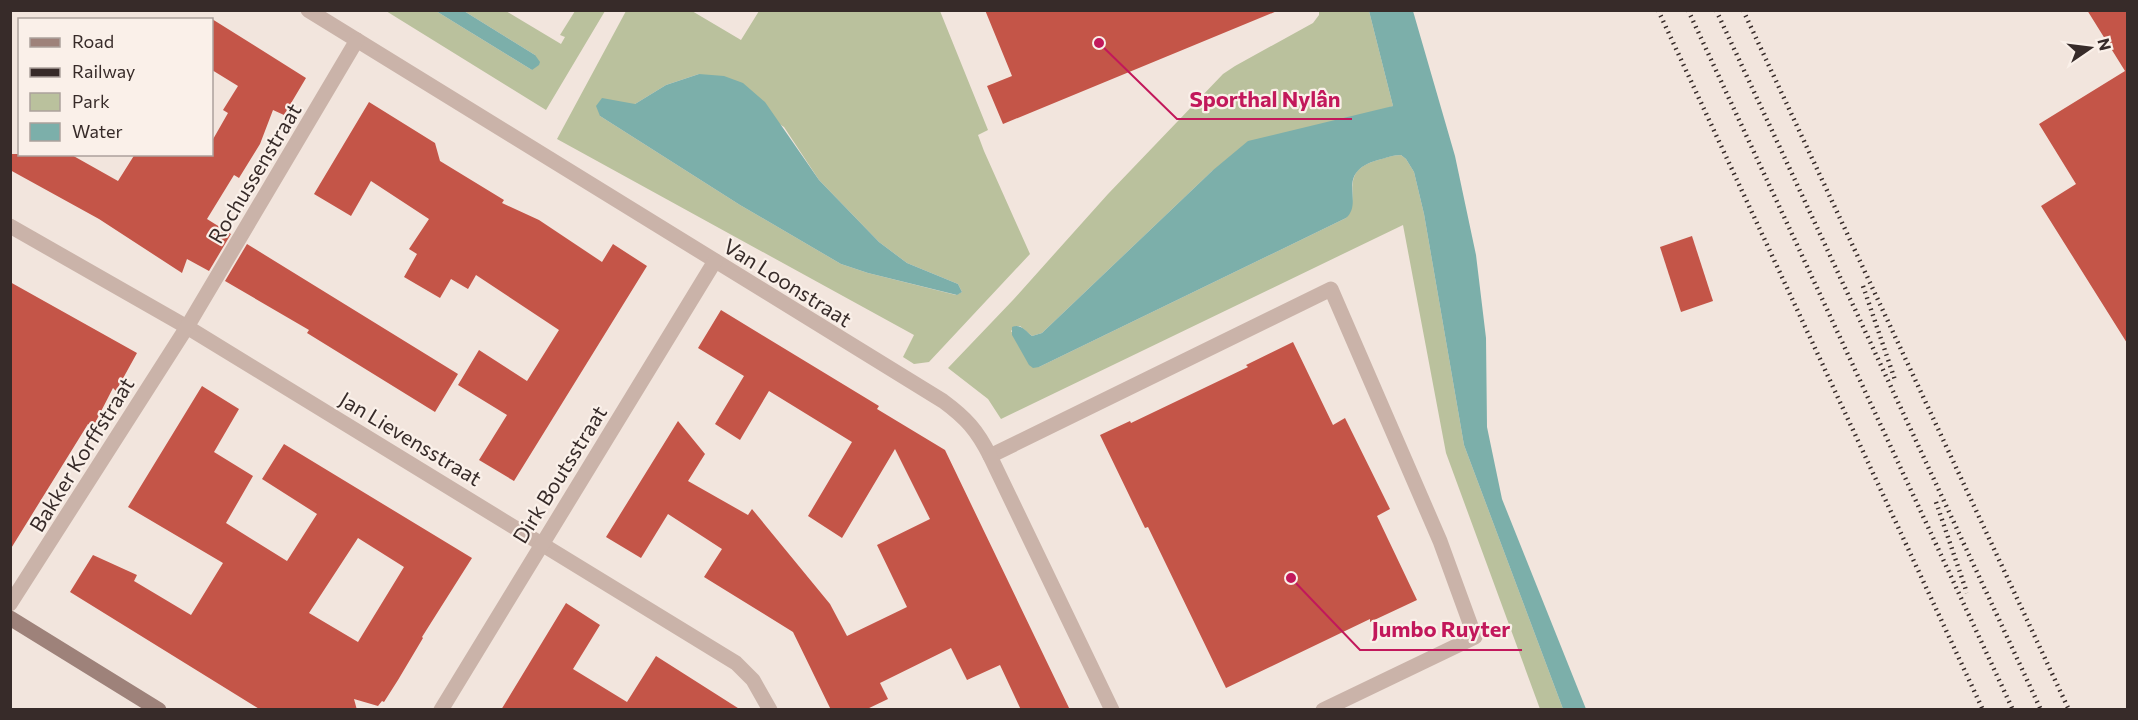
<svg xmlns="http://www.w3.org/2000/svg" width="2138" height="720" font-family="Commissioner,sans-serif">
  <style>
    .green { fill: #bac19d; fill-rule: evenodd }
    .water { fill: #7cafaa }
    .building { fill: #c45548; fill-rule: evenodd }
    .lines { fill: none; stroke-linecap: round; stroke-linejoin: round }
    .lane { stroke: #cab3a9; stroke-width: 15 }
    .street { stroke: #cab3a9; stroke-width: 15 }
    .secondary { stroke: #9e827a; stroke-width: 15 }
    .rail { stroke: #372b29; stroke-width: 4.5; stroke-dasharray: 1.5 4.5; stroke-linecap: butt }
    .labels { text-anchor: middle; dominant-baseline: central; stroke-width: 4.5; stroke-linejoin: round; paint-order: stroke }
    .street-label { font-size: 21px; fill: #372b29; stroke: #faf0e9 }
    .leader { fill: none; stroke: #c2185b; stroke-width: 2 }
    .callout-dot { fill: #c2185b; stroke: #faf0e9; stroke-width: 2 }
    .callout-label { font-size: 22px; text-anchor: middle; font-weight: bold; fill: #c2185b; stroke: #faf0e9; stroke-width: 4.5; stroke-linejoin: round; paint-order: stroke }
  </style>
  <rect width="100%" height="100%" fill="#f2e5dd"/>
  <g class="green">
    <path d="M386,11h50l96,59 3,-15 -71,-44h42l55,33 4,-7 -5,-2 15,-24h30l-59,99z"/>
    <path d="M626,11h66l49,29 18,-29h181l48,119 -10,5 6,16 46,103 -101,108 -15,2 -11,-7 11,-22 -357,-196zM699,74l85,53 35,53 60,62 28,21 51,21 4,8 -6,3 -88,-22 -27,-9 -101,-59 -140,-89 35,-12 31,-19z"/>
    <path d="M1319,11h50l24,95 -181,65 -170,162 -10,3 -12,-10h-4l-5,5 28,36 307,-149c17,-23 -10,-46 32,-58 7,-2 15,-5 23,-5l5,4 8,13 10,42 40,231 99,264h-23l-94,-256 -43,-228 -402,194 -13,-20 -40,-31 65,-68 95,-106 115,-120 12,-8 78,-43 6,-8z"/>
  </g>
  <g class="water">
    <path d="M436,11h28l71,44 5,7 -1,3 -7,5z"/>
    <path d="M1369,11h44l42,145 21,99 10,83 1,89 15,72 84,210h-23l-99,-264 -40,-231 -10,-42 -8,-13 -5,-4c-8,0 -15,3 -23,5 -45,13 -13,41 -32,58l-307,149 -6,1 -4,-3 -17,-30v-8c8,-4 14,4 20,9l10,-3 170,-162 36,-30 145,-35z"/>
    <path d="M699,74l25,2 19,7 22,19 54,78 60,62 28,21 51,21 4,8 -5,3 -89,-22 -27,-9 -101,-59 -140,-89 -4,-10 6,-8 33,6 31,-19z"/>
  </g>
  <g class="building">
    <path d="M985,10h292v1l-274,113 -16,-38 25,-10z"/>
    <path d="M2087,10h40v333l-86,-137 35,-22 -37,-60 86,-53z"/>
    <path d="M212,19l94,59 -22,37 -11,-5 -13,34 -21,34 -5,-3 -27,44 24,15 -22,37 -22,-12 -5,14 -83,-54 -89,-49v-16h60l48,27 17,-27h77v-13l16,-28 -5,-3 15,-24 -26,-16z"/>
    <path d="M369,102l66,41 5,18 64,39 -2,3 37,17 63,42 11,-18 34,22 -133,215 -35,-21 28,-45 -49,-30 21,-35 48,31 32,-51 -83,-55 -8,14 -17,-10 -11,19 -36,-21 13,-23 -8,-5 20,-30 -58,-38 -20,35 -37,-22z"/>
    <path d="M1692,236l21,65 -32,11 -21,-65z"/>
    <path d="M247,244l211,130 -23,38 -128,-79 2,-3 -84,-49z"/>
    <path d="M10,282l127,71 -21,38 -3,-3 -20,39 -5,-3 -78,126z"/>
    <path d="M721,310l158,96 -2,3 68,41 125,260h-49l-21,-45 -33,15 -16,-32 -71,35 8,16 -23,11h-34l-38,-78 -89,-55 18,-28 -54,-35 -27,44 -35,-21 72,-116 27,33 -17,27 60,34 4,-6 78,95 17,32 60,-29 -30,-62 53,-26 -35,-70 -53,89 -34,-22 44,-74 -83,-51 -29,49 -25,-16 29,-48 -46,-28z"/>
    <path d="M1293,342l40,83 12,-7 45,91 -13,7 40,84 -47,22v-3l-144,69 -78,-161 -3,1 -45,-93 30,-14 1,2 117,-56 -2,-2z"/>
    <path d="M202,386l37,23 -25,43 39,24 -27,47 61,38 30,-47 -55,-35 22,-35 188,114 -50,79 1,1 -25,42 -14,22 -2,-1 -4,5 -24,-7 3,11h-96l-191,-118 23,-37 44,20 -3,6 57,34 32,-52 -95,-56zM358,538l46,29 -46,75 -49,-29z"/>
    <path d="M566,603l34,22 -27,44 54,33 29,-46 85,54h-240z"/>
  </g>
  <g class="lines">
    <path class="lane" d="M990,456l341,-167 109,252 35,96 -152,73"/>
    <g class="street">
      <path d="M308,10l635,391c23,17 34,29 47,55l122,254"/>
      <path d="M10,226l177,101 549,336 17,17 17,30"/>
      <path d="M10,604l177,-277 170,-287"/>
      <path d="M441,710l274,-449"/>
    </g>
    <path class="secondary" d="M10,618l149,92"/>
    <g class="rail">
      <path d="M1658,10l325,700"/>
      <path d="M1688,10l325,700"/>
      <path d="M1716,10l325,700"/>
      <path d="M1743,10l326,700"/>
      <path d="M1863,286l32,94"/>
      <path d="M1936,502l31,91"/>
    </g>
  </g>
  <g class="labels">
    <g class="street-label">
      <text transform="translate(254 173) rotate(-59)">Rochussenstraat</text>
      <text transform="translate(788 282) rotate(32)">Van Loonstraat</text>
      <text transform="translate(411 438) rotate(31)">Jan Lievensstraat</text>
      <text transform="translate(81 454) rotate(-58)">Bakker Korffstraat</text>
      <text transform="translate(559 474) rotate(-58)">Dirk Boutsstraat</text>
    </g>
  </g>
  <path class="leader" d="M1099 43L1177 119H1352M1291 578L1360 650H1522"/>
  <g class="callout-dot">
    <circle cx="1099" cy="43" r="6"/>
    <circle cx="1291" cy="578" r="6"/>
  </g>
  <g class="callout-label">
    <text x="1265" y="107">Sporthal Nylân</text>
    <text x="1441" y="637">Jumbo Ruyter</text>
  </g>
  <rect width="2138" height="720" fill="none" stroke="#372b29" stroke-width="24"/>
  <rect x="18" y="18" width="195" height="138" fill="#faf0e9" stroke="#aca19c" stroke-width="1.5"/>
  <rect x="30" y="38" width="30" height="9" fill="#9e827a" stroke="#aca19c" stroke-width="1.5"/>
  <text x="72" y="48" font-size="18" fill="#372b29">Road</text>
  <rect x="30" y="68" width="30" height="9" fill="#372b29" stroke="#aca19c" stroke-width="1.5"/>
  <text x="72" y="78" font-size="18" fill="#372b29">Railway</text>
  <rect x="30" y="93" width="30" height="18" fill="#bac19d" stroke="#aca19c" stroke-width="1.5"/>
  <text x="72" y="108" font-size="18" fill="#372b29">Park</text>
  <rect x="30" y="123" width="30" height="18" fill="#7cafaa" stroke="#aca19c" stroke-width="1.5"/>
  <text x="72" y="138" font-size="18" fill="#372b29">Water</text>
  <g transform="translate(2090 48) rotate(76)" stroke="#faf0e9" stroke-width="4.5" paint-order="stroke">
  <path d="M0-4.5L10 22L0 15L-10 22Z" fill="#372b29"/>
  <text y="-9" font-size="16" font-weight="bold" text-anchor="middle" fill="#372b29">N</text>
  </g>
</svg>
